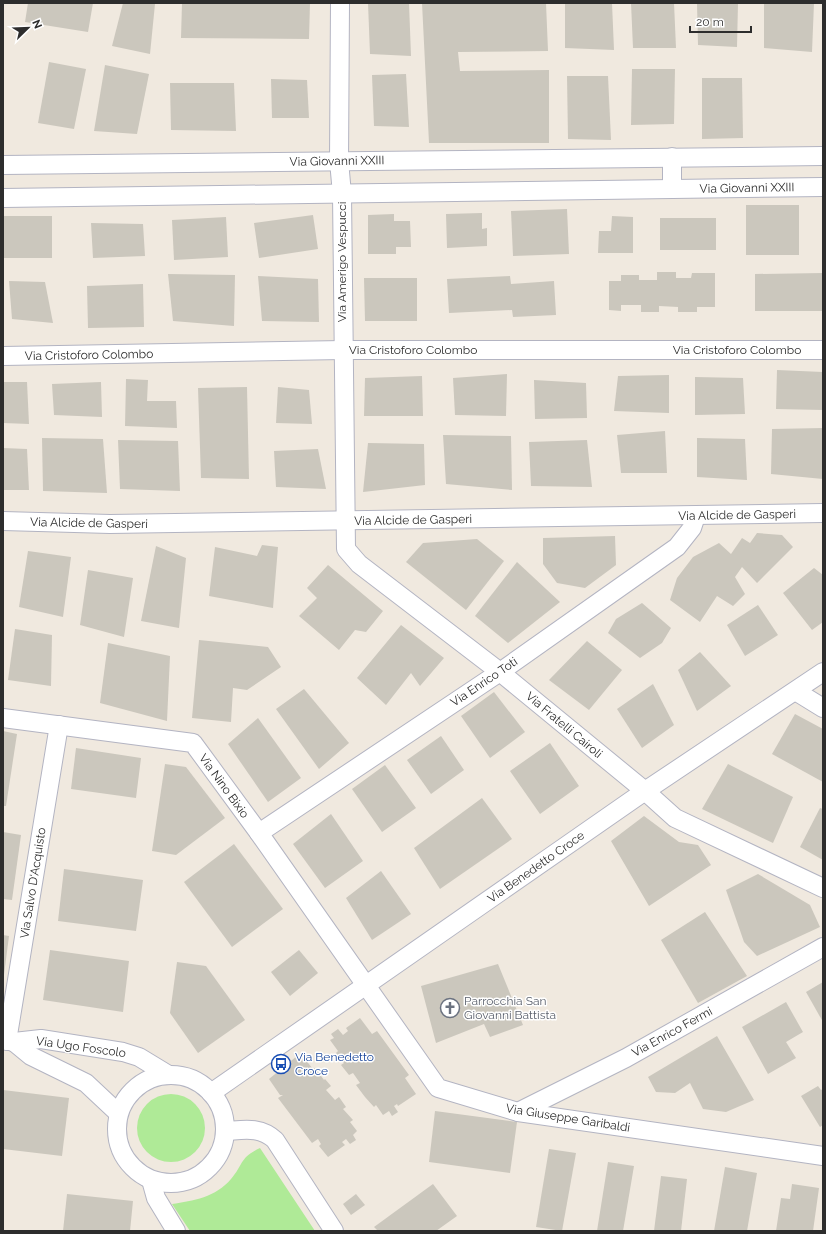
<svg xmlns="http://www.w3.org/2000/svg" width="826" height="1234" font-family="Raleway,sans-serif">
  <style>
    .green { fill: #afea97 }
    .building { fill: #cbc7bd }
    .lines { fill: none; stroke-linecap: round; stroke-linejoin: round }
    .street-casing { stroke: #b3b4c2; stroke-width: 20 }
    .street { stroke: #fff; stroke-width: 18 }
    .labels { text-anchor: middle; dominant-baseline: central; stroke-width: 3; stroke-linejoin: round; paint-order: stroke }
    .street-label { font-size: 12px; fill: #2d2d2d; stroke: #fff }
    .worship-label { font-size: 12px; fill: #5b616d; stroke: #fff; text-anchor: start }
    .transit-label { font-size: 12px; fill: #164399; stroke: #fff; text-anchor: start }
  </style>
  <rect width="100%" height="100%" fill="#f0e9df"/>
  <g class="green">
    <circle cx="171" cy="1128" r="34"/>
    <path d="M260,1148l55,83h-125l-18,-27c21,-3 44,-7 59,-25 13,-15 8,-21 29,-31z"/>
  </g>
  <g class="building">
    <path d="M28,3h65l-5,29 -63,-10z"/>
    <path d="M123,3l32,1 -5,50 -38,-8z"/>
    <path d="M182,3h128l-1,36 -128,-1z"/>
    <path d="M368,3h41l2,53 -41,-2z"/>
    <path d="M422,3h124l2,48 -90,1 2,19 89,-1v73h-120z"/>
    <path d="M565,3h47l2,47 -49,-2z"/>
    <path d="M631,3h43l2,45h-43z"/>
    <path d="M697,3h41l-1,44 -39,-2z"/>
    <path d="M764,3h50l-2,49 -48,-4z"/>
    <path d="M49,62l37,7 -12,60 -36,-6z"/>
    <path d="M105,65l44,9 -12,60 -43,-3z"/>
    <path d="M632,69h43l-1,55 -43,1z"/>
    <path d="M406,74l3,53 -35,-1 -2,-51z"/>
    <path d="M567,76h41l3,64 -43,-1z"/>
    <path d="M702,78h40l1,60 -41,1z"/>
    <path d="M271,79l36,1 2,38h-37z"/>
    <path d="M170,83h64l2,48 -65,-1z"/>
    <rect x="746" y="205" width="53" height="50"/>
    <path d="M567,209l2,45 -56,2 -2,-45z"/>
    <path d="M482,213v16l5,-1v18l-40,2 -1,-34z"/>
    <path d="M394,214v7h16l1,26h-15v7h-28v-39z"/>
    <path d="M313,215l5,34 -59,9 -5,-35z"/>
    <rect x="3" y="216" width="49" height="42"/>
    <path d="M612,216l21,1v36h-35l1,-22h12z"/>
    <path d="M226,217l2,40 -54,3 -2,-40z"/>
    <rect x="660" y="218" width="56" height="32"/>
    <path d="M91,223l52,1 2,32 -52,2z"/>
    <path d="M657,272h19v6h15l1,-5h23v34h-18v5h-19v-5l-19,-1v6h-18v-7h-20v6l-12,-1v-29h12v-6h18v5h18z"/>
    <path d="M823,273v38h-68v-37z"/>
    <path d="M168,274l67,1 -1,51 -61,-5z"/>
    <path d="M258,276l60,3 1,43 -57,-1z"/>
    <path d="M510,276l1,8 43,-3 2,34 -43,2 -1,-7 -63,3 -2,-34z"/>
    <path d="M364,278h53v43h-52z"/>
    <path d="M9,281l36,1 8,41 -41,-4z"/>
    <path d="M143,284l1,43 -56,1 -1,-42z"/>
    <path d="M777,370l46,2v38l-47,-1z"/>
    <path d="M507,374l-1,42 -51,-1 -2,-37z"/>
    <path d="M669,375v38l-55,-2 4,-35z"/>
    <path d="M422,376l1,40h-59l1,-38z"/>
    <path d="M695,377l48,1 2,36 -50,1z"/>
    <path d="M126,379l22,1 -1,21h29l1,27 -52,-2z"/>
    <path d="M534,380l52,3 1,35 -52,1z"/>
    <path d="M3,382h24l2,42 -26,-1z"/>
    <path d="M101,382l1,35 -48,-2 -2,-31z"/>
    <path d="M247,387l2,92 -48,-1 -3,-90z"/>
    <path d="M278,387l31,3 3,34 -36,-1z"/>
    <path d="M823,428v51l-52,-5 1,-45z"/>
    <path d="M665,431l2,42h-46l-4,-38z"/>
    <path d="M443,435l68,1 1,54 -66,-6z"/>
    <path d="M42,438l61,1 4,54 -64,-2z"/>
    <path d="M697,438l48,1 2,41 -50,-3z"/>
    <path d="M118,440l60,1 2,50 -60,-2z"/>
    <path d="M587,440l5,47 -61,-1 -2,-44z"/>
    <path d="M368,443l56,1 1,41 -62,7z"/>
    <path d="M3,448l24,1 2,41h-26z"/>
    <path d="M318,449l8,40 -50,-2 -2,-36z"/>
    <path d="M757,533l25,2 11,12 -36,36 -15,-16 -7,10 10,17 -12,12 -16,-10 -17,26 -30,-22 7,-22 16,-21 26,-14 12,11 11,-16 8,5z"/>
    <path d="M615,536l1,29 -31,23 -28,-5 -14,-19v-26z"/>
    <path d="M477,539l27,22 -38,49 -60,-48 17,-19z"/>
    <path d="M262,545l16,2 -5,61 -64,-12 6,-49 42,9z"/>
    <path d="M156,546l30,12 -7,70 -38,-7z"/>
    <path d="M28,551l43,6 -8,60 -44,-10z"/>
    <path d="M517,562l43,40 -52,41 -33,-27z"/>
    <path d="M328,565l55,46 -17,21 -11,-2 -16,20 -40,-34 18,-18 -10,-10z"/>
    <path d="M814,568l9,7v47l-11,8 -29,-37z"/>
    <path d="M88,570l45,8 -9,59 -44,-12z"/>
    <path d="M642,603l29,25 -9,15 -22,15 -32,-25 8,-14z"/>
    <path d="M758,605l20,30 -33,21 -18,-31z"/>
    <path d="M401,625l43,33 -24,28 -9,-13 -25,32 -29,-27z"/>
    <path d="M15,629l37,6 -1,51 -43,-6z"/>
    <path d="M199,640l69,7 13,20 -34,23 -14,-2 -2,34 -39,-4z"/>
    <path d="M587,641l35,29 -33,40 -40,-30z"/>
    <path d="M108,643l62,13 -3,65 -67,-18z"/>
    <path d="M700,652l31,34 -34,25 -19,-41z"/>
    <path d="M653,684l21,41 -32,23 -25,-39z"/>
    <path d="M304,689l45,54 -30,26 -43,-60z"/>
    <path d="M494,692l31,40 -35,26 -29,-42z"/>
    <path d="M795,714l28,15v53l-51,-28z"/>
    <path d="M258,718l43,60 -33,24 -40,-58z"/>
    <path d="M3,731l14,3 -11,72h-3z"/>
    <path d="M441,736l23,34 -33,24 -24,-34z"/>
    <path d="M550,743l29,43 -39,28 -30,-43z"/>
    <path d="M76,748l65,10 -5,40 -65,-9z"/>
    <path d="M165,764l21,3 39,51 -49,37 -24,-4z"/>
    <path d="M728,764l65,33 -20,46 -71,-34z"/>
    <path d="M385,765l31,43 -34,24 -30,-43z"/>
    <path d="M482,798l30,41 -72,50 -26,-41z"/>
    <path d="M820,808l3,1v51l-23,-13z"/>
    <path d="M331,814l32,47 -38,27 -32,-44z"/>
    <path d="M644,816l35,26 19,3 13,20 -62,41 -38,-65z"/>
    <path d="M3,832l18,3 -9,65 -9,-1z"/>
    <path d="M234,844l49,65 -51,38 -48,-65z"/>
    <path d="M64,869l79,11 -7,51 -78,-10z"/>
    <path d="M381,871l30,43 -39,26 -26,-42z"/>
    <path d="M758,874l52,31 10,22 -63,29 -13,-14 -18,-52z"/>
    <path d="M705,912l42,64 -49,27 -37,-63z"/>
    <path d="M3,935l6,1 -5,39h-1z"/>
    <path d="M50,950l79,11 -6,51 -80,-12z"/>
    <path d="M299,950l19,23 -28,23 -19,-24z"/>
    <path d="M177,962l29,4 39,54 -47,33 -28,-40z"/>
    <path d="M498,964l25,61 -33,12 -6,-13 -48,19 -15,-57z"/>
    <path d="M823,982v40l-17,-30z"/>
    <path d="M786,1002l17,30 -17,10 10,16 -28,16 -26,-47z"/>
    <path d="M360,1018l12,16 5,-3 32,44 -4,3 11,16 -18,12 -1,-2 -3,2 4,6 -6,4 -3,-5 -6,4 -7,-10 -2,2 -9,-10 -9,-12 4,-2 -7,-10 -4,2 -8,-10 3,-2 -8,-10 2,-2 -8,-11 4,-2 -3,-4 7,-5 5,6 5,-4 -2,-3z"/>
    <path d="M717,1036l37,64 -28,12 -23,-3 -13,-26 -15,10 -19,-1 -8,-15z"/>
    <path d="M297,1056l4,5 3,-3 9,11 2,-1 9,12 1,-1 6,7 -5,4 9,10 4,-3 7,10 -3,2 10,11 -3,2 7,9 -4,4 3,5 -6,4 -4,-5 -4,3 3,3 -17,12 -9,-11 2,-2 -3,-5 -6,4 -34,-45 5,-3h-3l-11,-16z"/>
    <path d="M818,1086l3,4 2,-1v36l-3,2 -19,-31z"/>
    <path d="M3,1090l66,8 -7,58 -59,-7z"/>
    <path d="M435,1111l82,11 -7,51 -81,-11z"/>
    <path d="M549,1149l27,4 -14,78 -26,-4z"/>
    <path d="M608,1162l26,4 -11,65h-26z"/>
    <path d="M725,1167l32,6 -10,58h-33z"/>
    <path d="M661,1176l26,3 -6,52h-27z"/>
    <path d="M433,1184l24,32 -21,15h-58l-4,-4z"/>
    <path d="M792,1184l27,4 -6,43h-37l5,-33 9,1z"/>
    <path d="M67,1194l66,7 -3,30h-67z"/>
    <path d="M356,1194l9,11 -14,10 -8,-11z"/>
  </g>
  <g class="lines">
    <defs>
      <g id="street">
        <path d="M340,3l-1,158 3,33 4,355 13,15 141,108 145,119 30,27 148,70"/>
        <path d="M3,165l820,-9"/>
        <path d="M672,189v-32"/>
        <path d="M3,198l820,-11"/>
        <path d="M3,356l340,-6h480"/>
        <path d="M3,521l107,3 713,-11"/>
        <path d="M797,692l26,16"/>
        <path d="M3,718l190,25 66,90 179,255 80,24 305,44"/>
        <path d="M259,833l241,-161 177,-125 15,-19 4,-12"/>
        <path d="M3,1040l11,2 27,-3 82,13 16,5 28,17"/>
        <path d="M7,1041l52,-316"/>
        <path d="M14,1042l17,14 55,27 32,30"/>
        <circle cx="171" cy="1129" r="54"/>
        <path d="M211,1093l434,-302 178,-119"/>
        <path d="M518,1112l108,-54 197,-111"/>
        <path d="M225,1131c19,-1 35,-5 50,9l59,91"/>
        <path d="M151,1180l5,18 20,33"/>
      </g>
    </defs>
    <use href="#street" class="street-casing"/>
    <use href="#street" class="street"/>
  </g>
  <defs>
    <symbol id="church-ring" viewBox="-11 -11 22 22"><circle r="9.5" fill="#fff" stroke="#6b7280" stroke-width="1.5"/><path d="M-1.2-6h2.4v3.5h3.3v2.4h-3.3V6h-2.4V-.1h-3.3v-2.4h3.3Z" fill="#6b7280"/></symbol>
    <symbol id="bus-ring" viewBox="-11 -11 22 22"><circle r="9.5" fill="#fff" stroke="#1a4fb4" stroke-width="1.5"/><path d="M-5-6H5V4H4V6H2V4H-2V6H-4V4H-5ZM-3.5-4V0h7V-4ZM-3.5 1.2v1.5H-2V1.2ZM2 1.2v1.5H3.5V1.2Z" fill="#1a4fb4"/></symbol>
  </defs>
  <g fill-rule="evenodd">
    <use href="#church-ring" x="439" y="997" width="22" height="22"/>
    <use href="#bus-ring" x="270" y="1053" width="22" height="22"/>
  </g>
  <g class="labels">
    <g class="street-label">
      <text transform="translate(337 161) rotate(-1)">Via Giovanni XXIII</text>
      <text transform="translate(747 188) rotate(-1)">Via Giovanni XXIII</text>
      <text transform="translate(342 262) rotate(-90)">Via Amerigo Vespucci</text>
      <text x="413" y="350">Via Cristoforo Colombo</text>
      <text x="737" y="350">Via Cristoforo Colombo</text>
      <text transform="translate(89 355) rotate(-1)">Via Cristoforo Colombo</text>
      <text transform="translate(737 515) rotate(-1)">Via Alcide de Gasperi</text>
      <text transform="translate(413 520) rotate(-1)">Via Alcide de Gasperi</text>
      <text transform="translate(89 523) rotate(1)">Via Alcide de Gasperi</text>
      <text transform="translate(484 682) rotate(-34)">Via Enrico Toti</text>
      <text transform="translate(564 725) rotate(40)">Via Fratelli Cairoli</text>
      <text transform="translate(224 786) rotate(54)">Via Nino Bixio</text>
      <text transform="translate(536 867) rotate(-35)">Via Benedetto Croce</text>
      <text transform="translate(33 883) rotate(-81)">Via Salvo D'Acquisto</text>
      <text transform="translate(672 1032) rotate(-29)">Via Enrico Fermi</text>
      <text transform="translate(81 1047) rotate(8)">Via Ugo Foscolo</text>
      <text transform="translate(568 1118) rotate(9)">Via Giuseppe Garibaldi</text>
    </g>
    <g class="worship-label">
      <text x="464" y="1001">Parrocchia San<tspan x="464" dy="14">Giovanni Battista</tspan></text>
    </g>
    <g class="transit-label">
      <text x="295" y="1057">Via Benedetto<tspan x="295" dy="14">Croce</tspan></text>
    </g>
  </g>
  <rect width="826" height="1234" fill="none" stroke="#2d2d2d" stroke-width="8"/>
  <g transform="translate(28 28) rotate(67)" stroke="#ffffff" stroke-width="3" paint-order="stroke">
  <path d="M0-3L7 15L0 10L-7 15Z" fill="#2d2d2d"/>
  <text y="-6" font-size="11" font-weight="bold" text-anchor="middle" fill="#2d2d2d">N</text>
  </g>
  <path d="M690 26v6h61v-6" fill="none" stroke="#2d2d2d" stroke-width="2"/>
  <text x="696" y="26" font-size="12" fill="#2d2d2d" stroke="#ffffff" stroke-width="3" paint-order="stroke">20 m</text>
</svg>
